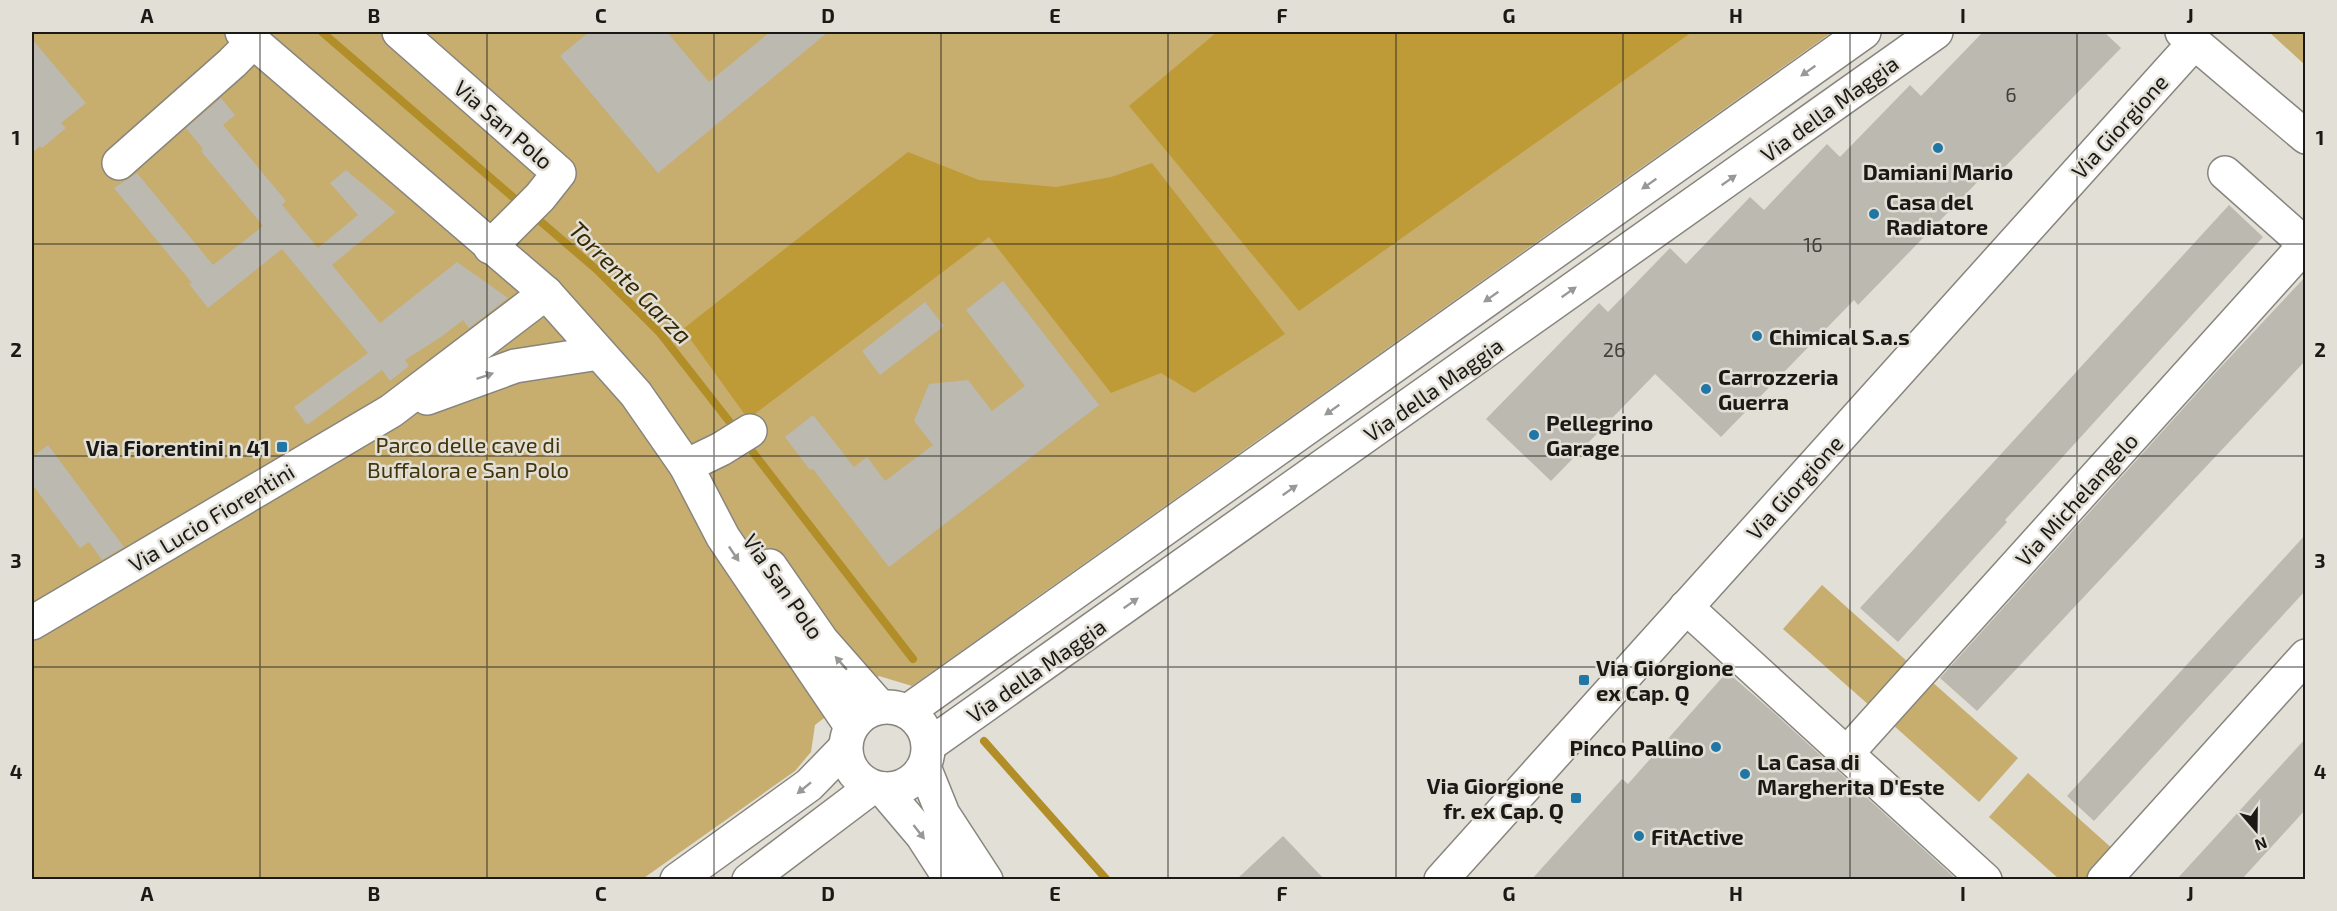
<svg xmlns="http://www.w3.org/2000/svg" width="2337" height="911" font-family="'Exo 2',sans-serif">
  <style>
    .green { fill: #c7ae6e }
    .forest { fill: #bf9b38 }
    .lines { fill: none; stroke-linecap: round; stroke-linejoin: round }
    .stream { stroke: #b28e28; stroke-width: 8 }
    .building { fill: #bcb9b0 }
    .minor-casing { stroke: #88857e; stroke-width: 36 }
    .major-casing { stroke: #88857e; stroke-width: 36 }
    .minor { stroke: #fff; stroke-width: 33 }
    .major { stroke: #fff; stroke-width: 33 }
    .oneway { fill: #989896 }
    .grid { fill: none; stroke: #1a1916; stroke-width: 1.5; stroke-opacity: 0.55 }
    .poi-dot { fill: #2077a6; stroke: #e2dfd6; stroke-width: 2 }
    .labels { text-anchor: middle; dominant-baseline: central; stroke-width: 5; stroke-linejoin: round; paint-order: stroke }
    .number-label { font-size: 20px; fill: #42413c }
    .street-label { font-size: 22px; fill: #1a1916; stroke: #e2dfd6 }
    .poi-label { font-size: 22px; font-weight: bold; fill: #1a1916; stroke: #e2dfd6; text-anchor: start }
    .park-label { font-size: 22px; fill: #433409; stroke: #e2dfd6 }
    .water-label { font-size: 24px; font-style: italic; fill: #362800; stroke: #e2dfd6 }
    .neatline { fill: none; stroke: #1a1916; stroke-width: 2 }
    .grid-label { font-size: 20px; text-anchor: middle; font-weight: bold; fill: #1a1916 }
  </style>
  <rect width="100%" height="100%" fill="#e2dfd6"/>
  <g class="green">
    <path d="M32,32h1800l-920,654 -33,-10 -64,49 -4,27 -16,19 -154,109 -609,-1z"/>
    <path d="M2269,32h36v33z"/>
    <path d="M1822,585l87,78 -39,43 -87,-77z"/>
    <path d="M1931,681l87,77 -39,44 -87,-78z"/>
    <path d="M2028,773l87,78 -26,28h-30l-70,-62z"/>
  </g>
  <g class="forest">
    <path d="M1217,32h475l-393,279 -170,-205z"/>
    <path d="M908,152l71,28 77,7 55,-10 41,-14 133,171 -91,59 -33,-20 -50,20 -122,-156 -241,182 -65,-90z"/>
  </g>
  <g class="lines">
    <g class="stream">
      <path d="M322,32l200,173"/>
      <path d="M533,215l63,54 64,64 76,97"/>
      <path d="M745,442l168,217"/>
      <path d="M984,741l123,139"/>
    </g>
  </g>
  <g class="building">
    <path d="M589,32h78l42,50 61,-50h58l-170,141 -98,-117z"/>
    <path d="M1983,32h121l17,16 -124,127 -7,-6 -132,136 -4,-5 -133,137 -66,-63 -104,107 -65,-62 113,-116 9,9 62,-64 16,16 64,-67 14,13 63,-66 13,13 70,-72 11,11z"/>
    <path d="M32,39l54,64 -25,20 5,5 -24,20 -2,-2 -8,7z"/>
    <path d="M221,98l14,17 -12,10 63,76 -4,4 36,43 40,-33 -28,-32 16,-13 50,42 -64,53 48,58 77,-61 51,36 -39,30 -6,-8 -22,17 -36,23 4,6 -19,15 -8,-11 -75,55 -13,-18 74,-54 -86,-104 -74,59 -19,-24 3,-1 -78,-95 23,-15 76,92 50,-39 -62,-75 2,-2 -17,-21z"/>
    <path d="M2229,205l34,32 -258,283 2,2 -109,120 -38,-34z"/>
    <path d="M2306,276v84l-329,351 -37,-33 277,-307z"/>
    <path d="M1003,281l96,124 -210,162 -76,-98 -3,1 -25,-33 28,-22 41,52 13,-10 18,24 48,-36 -19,-24 15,-37 39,-4 24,31 33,-25 -59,-76z"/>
    <path d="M925,302l19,24 -64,49 -18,-24z"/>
    <path d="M48,445l76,102 -22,13 -13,-18 -9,6 -48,-64v-27z"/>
    <path d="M2306,534v56l-212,231 -27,-25z"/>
    <path d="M1727,672l45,39 184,168h-424l90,-100 6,5z"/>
    <path d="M2306,738v71l-64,70h-65z"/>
    <path d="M1283,836l41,43h-87z"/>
  </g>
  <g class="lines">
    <defs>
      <g id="minor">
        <path d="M399,32l160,141 -19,24 -50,50"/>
        <path d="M2182,32l124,105"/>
        <path d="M119,163l113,-100 21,-21"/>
        <path d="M2225,173l81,72"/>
        <path d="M427,398l88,-32 84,-13"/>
        <path d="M686,466l35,-17 29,-18"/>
        <path d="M1686,607l299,273"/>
        <path d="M32,623l359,-212 155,-118"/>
        <path d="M908,711l956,-679"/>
        <path d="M929,745l1007,-713"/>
        <path d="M1847,753l458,-508"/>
        <path d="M677,880l132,-95 36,-37"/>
        <path d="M749,880l123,-93"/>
        <path d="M1441,880l754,-838"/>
        <path d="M2104,880l202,-224"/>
      </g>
      <g id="major">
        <path d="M242,32l304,261 90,101 50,72 37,71 128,189"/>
        <path d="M770,566l52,75 58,66"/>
        <circle cx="887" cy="748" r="41"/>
        <path d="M924,767l19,47 43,66"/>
        <path d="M883,789l39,46 29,45"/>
      </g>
    </defs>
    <use href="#minor" class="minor-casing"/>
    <use href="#major" class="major-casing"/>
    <use href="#minor" class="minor"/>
    <use href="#major" class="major"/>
  </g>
  <defs><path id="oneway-solid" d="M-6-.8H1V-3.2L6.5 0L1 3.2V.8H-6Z" transform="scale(1.5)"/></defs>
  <g class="oneway">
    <use href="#oneway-solid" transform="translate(1808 71) rotate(145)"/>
    <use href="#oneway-solid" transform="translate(1729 180) rotate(-35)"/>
    <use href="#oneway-solid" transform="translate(1649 184) rotate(145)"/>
    <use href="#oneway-solid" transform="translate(1569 292) rotate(-35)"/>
    <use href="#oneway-solid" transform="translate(1491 297) rotate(145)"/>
    <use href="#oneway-solid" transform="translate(485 376) rotate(-19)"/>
    <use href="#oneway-solid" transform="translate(1332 410) rotate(145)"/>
    <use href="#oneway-solid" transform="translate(1290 490) rotate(-35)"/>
    <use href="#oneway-solid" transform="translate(734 554) rotate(56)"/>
    <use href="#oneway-solid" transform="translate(1131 603) rotate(-35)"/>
    <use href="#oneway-solid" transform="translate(841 663) rotate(-131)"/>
    <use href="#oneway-solid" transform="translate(804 788) rotate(141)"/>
    <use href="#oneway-solid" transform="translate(919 832) rotate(52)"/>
  </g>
  <path class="grid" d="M260,32v848M487,32v848M714,32v848M941,32v848M1168,32v848M1396,32v848M1623,32v848M1850,32v848M2077,32v848M32,244h2274M32,456h2274M32,667h2274"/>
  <g class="poi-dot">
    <circle cx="1938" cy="148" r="6"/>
    <circle cx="1874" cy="214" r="6"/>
    <circle cx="1757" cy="336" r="6"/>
    <circle cx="1706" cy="389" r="6"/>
    <circle cx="1534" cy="435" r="6"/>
    <rect x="276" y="441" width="12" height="12" rx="3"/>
    <rect x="1578" y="674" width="12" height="12" rx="3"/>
    <circle cx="1716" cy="747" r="6"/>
    <circle cx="1745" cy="774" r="6"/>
    <rect x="1570" y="792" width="12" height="12" rx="3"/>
    <circle cx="1639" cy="836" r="6"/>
  </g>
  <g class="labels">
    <g class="number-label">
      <text x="2011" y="94">6</text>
      <text x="1813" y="244">16</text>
      <text x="1614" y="349">26</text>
    </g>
    <g class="street-label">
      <text transform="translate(1829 108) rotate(-36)">Via della Maggia</text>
      <text transform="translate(504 124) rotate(41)">Via San Polo</text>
      <text transform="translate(2119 126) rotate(-48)">Via Giorgione</text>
      <text transform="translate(1433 389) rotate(-35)">Via della Maggia</text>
      <text transform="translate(1794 487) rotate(-48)">Via Giorgione</text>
      <text transform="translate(2076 499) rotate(-48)">Via Michelangelo</text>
      <text transform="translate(211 517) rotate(-31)">Via Lucio Fiorentini</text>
      <text transform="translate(784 586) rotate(55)">Via San Polo</text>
      <text transform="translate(1036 670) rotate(-35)">Via della Maggia</text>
    </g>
    <g class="poi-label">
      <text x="1938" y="171" text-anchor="middle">Damiani Mario</text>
      <text x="1886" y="201">Casa del<tspan x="1886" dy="25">Radiatore</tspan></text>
      <text x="1769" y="336">Chimical S.a.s</text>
      <text x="1718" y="376">Carrozzeria<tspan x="1718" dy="25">Guerra</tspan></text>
      <text x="1546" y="422">Pellegrino<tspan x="1546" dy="25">Garage</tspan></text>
      <text x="270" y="447" text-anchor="end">Via Fiorentini n 41</text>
      <text x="1596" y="667">Via Giorgione<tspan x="1596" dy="25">ex Cap. Q</tspan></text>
      <text x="1704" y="747" text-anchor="end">Pinco Pallino</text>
      <text x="1757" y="761">La Casa di<tspan x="1757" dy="25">Margherita D'Este</tspan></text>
      <text x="1564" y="785" text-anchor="end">Via Giorgione<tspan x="1564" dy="25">fr. ex Cap. Q</tspan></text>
      <text x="1651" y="836">FitActive</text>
    </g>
    <g class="park-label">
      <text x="468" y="444">Parco delle cave di<tspan x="468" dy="25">Buffalora e San Polo</tspan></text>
    </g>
    <g class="water-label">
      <text transform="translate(631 282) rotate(45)">Torrente Garza</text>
    </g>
  </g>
  <rect width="2337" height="911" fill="none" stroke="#e2dfd6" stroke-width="66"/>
  <g transform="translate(2256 830) rotate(160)" stroke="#e2dfd6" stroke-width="4.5" paint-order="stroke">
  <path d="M0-4.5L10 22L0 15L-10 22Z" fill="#1a1916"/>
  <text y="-9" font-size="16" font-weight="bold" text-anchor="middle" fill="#1a1916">N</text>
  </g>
  <rect x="33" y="33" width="2271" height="845" class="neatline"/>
  <g class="grid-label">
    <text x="147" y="23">A</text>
    <text x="374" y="23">B</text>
    <text x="601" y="23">C</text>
    <text x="828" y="23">D</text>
    <text x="1055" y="23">E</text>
    <text x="1282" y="23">F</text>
    <text x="1509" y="23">G</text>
    <text x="1736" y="23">H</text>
    <text x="1963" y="23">I</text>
    <text x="2190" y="23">J</text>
    <text x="16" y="145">1</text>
    <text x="2320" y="145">1</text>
    <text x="16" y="357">2</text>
    <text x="2320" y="357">2</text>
    <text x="16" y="568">3</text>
    <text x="2320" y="568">3</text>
    <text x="16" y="779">4</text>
    <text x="2320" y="779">4</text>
    <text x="147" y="901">A</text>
    <text x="374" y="901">B</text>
    <text x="601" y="901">C</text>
    <text x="828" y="901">D</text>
    <text x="1055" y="901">E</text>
    <text x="1282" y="901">F</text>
    <text x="1509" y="901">G</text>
    <text x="1736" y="901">H</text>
    <text x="1963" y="901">I</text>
    <text x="2190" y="901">J</text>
  </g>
</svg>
